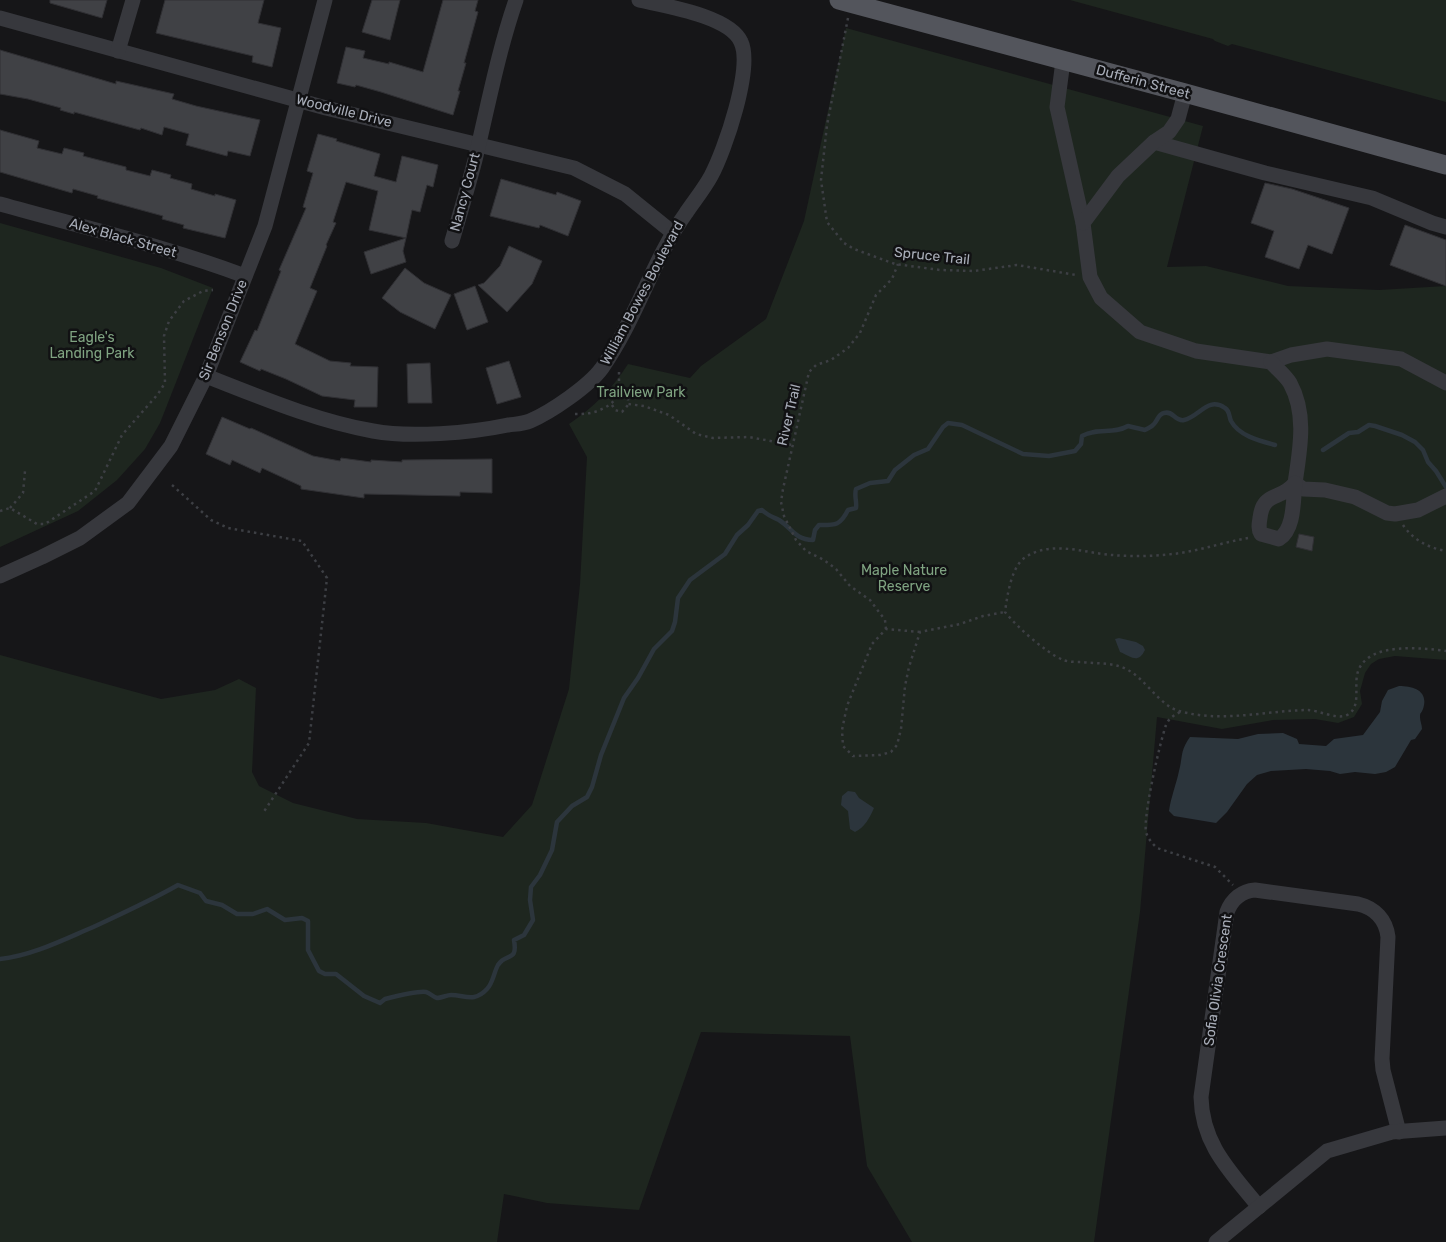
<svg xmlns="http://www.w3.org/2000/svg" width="1446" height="1242" font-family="Rubik,sans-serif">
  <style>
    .green { fill: #1e261f }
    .water { fill: #2c353c }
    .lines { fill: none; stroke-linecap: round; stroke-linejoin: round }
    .stream { stroke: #2c353c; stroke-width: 4.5 }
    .building { fill: #404145; stroke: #303034 }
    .path { stroke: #3d3f44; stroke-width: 2.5; stroke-dasharray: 2.5 4; stroke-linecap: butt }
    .minor { stroke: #37383d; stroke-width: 15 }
    .major { stroke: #53555c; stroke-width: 19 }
    .labels { text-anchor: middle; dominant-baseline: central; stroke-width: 5; stroke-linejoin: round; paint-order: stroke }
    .street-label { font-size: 14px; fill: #a8adb8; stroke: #111113 }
    .park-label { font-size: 14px; fill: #7fa381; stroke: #111113 }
  </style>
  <rect width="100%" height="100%" fill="#161618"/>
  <g class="green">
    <path d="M1070,0h376v102l-214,-58 -4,2 -13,-5 -2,-2z"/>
    <path d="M846,28l357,98 -36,141 39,-1 82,20 91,4 67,-4v374l-51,-4 -16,3 -8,5 -6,9 -5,18 2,13 -8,13 -16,6 -23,-4 -42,1 -51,9 -65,-12 -17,195 -46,330h-182l-45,-76 -17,-130 -149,-4 -62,178 -92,-7 -43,-9 -7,48h-497v-587l161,44 54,-9 24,-11 17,9 -4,84 7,14 34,17 64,16 69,4 77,14 29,-32 37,-116 11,-105 7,-127 -18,-33c24,-16 44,-36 59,-60l62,14 11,-12 65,-47 38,-98z"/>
    <path d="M0,223l161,45 52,20 -53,135 -15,26 -28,31 -39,31 -78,36z"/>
  </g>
  <g class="water">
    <path d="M1119,638l17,4 7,4 2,4c-7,14 -13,7 -25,2l-5,-13z"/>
    <path d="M1399,686c15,0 30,5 24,23 -2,5 -3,3 -3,8 0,4 2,8 2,12l-7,10 -4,1 -16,27 -9,5 -11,2 -20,-2 -15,2 -10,-3 -24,-2 -35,2 -14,4 -10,9 -20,28 -11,11 -42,-7 -5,-5c2,-14 7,-26 10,-40 4,-15 1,-20 11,-34l48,2 20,-5 25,-1 14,6 2,5 27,2 8,-7 29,-4 17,-23 2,-11 6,-11z"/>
    <path d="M848,791l7,1 4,6 15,10c-5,11 -9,19 -19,24l-5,-3 -2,-18 -7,-6 1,-9z"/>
  </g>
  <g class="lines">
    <g class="stream">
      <path d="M1323,450l26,-17 9,-1 11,-7 6,1 27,9 13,7 8,8 5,12 8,9 10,16"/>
      <path d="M0,959c31,-3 63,-19 91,-31 30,-14 59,-27 87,-43l22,8 6,8 16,4 15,9h16l14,-5 18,11 17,-2 6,3v29l11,21 6,3h11l28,22 16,7 5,-4c8,-2 34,-8 41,-7 4,1 7,5 11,6 4,0 10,-3 14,-3 14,0 23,8 36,-6 6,-6 7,-17 11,-24 8,-13 20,-2 16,-25l10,-5 9,-15 -3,-20 1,-13 9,-12 12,-25 5,-28 15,-16 15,-9 5,-10 9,-32 23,-57 14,-20 16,-29 18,-18 3,-9 3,-24 12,-18 35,-26 12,-19 11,-10 10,-14 4,-1c5,5 11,7 17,10 14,9 15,19 34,20l2,-10 4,-5c16,0 21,1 29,-15l8,-2c1,-7 -2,-12 0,-19l14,-6 18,-2 7,-11 19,-15 14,-6 15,-22 5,-4 14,2 61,29 26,2 26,-5 6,-7 1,-8c16,-9 31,-1 46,-10l17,4c3,-2 7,-3 9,-6 4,-4 4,-10 10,-11 9,-3 11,9 20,7 15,-3 24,-24 41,-12 5,3 4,9 6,13 8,15 29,20 44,24"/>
    </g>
  </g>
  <g class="building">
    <path d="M50,0h57l-5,18 -52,-15z"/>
    <path d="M165,0h99l-6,23 23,5 -9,39 -20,-5 1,-6 -97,-23z"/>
    <path d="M372,0h28l-10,40 -28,-8z"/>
    <path d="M443,0h35l-3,11 3,1 -14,51h2l-8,28h2l-7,24 -72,-23 -25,-7 -1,2 -18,-4 9,-36 19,4 -2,7 26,6v-2l34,10z"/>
    <path d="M0,50l116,34v-3l58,13 -2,5 24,7 64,14 -10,36 -22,-5 -1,5 -41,-11 3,-11 -25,-7 -2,8 -21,-7 -1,2 -66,-18v2l-14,-4 1,-2 -33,-9 -28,-5z"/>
    <path d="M0,130l39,11 -2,7 25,6 2,-6 20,5 -1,3 43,11v3l24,6 2,-6 19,5 -1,3 22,6 -1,5 24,7v-2l21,6 -11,38 -42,-10 1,-3 -22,-6 1,-3 -66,-18 1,-2 -25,-7 -1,4 -72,-21z"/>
    <path d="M318,134l19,5 -1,2 44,13 -6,22 22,6 6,-26 36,9 -5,22 -6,-2 -7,27 -8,-2 -6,28 -37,-8 9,-39 -32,-9 -13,40 3,1 -10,22 1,1 -17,42 7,3 -22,53 35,17 21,2 -1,3 28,1 -1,40h-23l1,-7 -33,-4 -36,-17 -25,-10 -1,2 -20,-9 15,-32 2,1 24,-60 -2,-1 27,-62 -3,-1 10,-34 -6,-2z"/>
    <path d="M501,179l55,16 1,-3 24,9 -13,35 -28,-11 -1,3 -49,-12z"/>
    <path d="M1265,183l27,6 57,19 -17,46 -24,-9 -9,24 -34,-12 9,-26 -23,-8z"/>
    <path d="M1405,225l41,15v46l-56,-21z"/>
    <path d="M406,238l-3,13 3,11 -35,12 -7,-22z"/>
    <path d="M509,246l33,15 -10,23 -25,28 -29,-27 6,-2 16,-17z"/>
    <path d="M405,268l19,15 27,12 -16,34 -35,-17 -18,-14z"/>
    <path d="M475,286l13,36 -21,8 -13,-36z"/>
    <path d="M509,361l12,36 -24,7 -11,-36z"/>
    <path d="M430,363l2,40h-24l-1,-39z"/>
    <path d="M222,417l28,12 1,-1 62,28 27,5 1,-3 30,4v-2l31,2v-2l90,-1v34l-32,-1v4l-96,-2v4l-63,-9v-3l-39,-18 -2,5 -28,-13 -2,5 -24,-11z"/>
    <path d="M1299,534l15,3 -2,14 -16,-4z"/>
  </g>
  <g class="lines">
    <g class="path">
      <path d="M848,18l-21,107 -6,55 6,42 17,21 10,6 41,15 45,6 34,1 43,-6 59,10"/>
      <path d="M619,372v23l9,3v6l16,2 25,9 27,19 17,4 36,-1 43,8"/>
      <path d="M612,405l3,5 7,2 6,-7"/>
      <path d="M575,414c17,1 34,-5 44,-19"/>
      <path d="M172,485l39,35 17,8 74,13 25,37 -18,165 -46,70"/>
      <path d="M10,508l13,-15 2,-22"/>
      <path d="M0,511l10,-3 27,16h8l50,-33 27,-56 36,-41 7,-11 -1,-47 5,-15 15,-20 19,-10 10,-1"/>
      <path d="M1403,525c10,15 26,23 43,26"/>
      <path d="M1248,538c-22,4 -44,11 -67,15 -22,3 -47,4 -69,2 -28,-2 -63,-16 -89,4 -12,10 -16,38 -18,53 12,15 40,40 58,48 5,2 13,2 19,2 15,2 30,0 44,7 19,9 34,37 53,42 42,12 85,0 128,-1 12,0 29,10 40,5 16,-8 5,-32 12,-46 12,-27 63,-21 87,-18"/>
      <path d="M886,629l-1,-9 -15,-20 -20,-14 -14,-17 -12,-9 -18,-9 -10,-11 -12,-24 -3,-14 2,-13 26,-117 7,-7 15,-5 17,-12 12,-15 16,-38 16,-16 6,-15"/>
      <path d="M920,632l-34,-3 -14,15 -25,62 -5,24 1,16 10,10 27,-1 11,-3 6,-7 4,-16 4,-43 4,-19 11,-35 40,-8 23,-8 22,-4"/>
      <path d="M1180,712c-7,4 -11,6 -14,13 -6,17 -23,91 -20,107 2,7 6,11 11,16l58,19 18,18"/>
    </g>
    <g class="minor">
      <path d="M0,18l326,90 248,60 51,26 47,38"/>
      <path d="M118,51l15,-51"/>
      <path d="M1063,61l-6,46 26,116 7,54 11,21 39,34 56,19 75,11 20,-7 36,-6 74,10 45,24"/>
      <path d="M1154,142l111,31 107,25 60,25 14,4"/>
      <path d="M0,204c82,23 165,42 245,72"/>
      <path d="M1083,223l35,-47 36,-34 15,-10 9,-13 7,-26"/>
      <path d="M452,241c8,-27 16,-54 23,-81 13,-54 23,-108 41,-160"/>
      <path d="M1271,362c6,7 14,13 19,21 17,31 10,66 5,100l8,6 22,1 30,7 32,16 8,1 23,-4 28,-14"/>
      <path d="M206,376c54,21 110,45 167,55 37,7 97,2 135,-6 7,-1 15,-1 22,-4 21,-9 59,-35 72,-53 34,-48 50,-107 84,-155 8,-12 18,-24 25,-37 14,-26 42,-108 30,-134 -11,-26 -76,-36 -102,-42"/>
      <path d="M1295,483c-2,16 0,46 -16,56l-18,-5c-3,-5 -2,-10 -1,-16 3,-27 21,-17 35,-35z"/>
      <path d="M0,576l42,-19 38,-19 48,-35 43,-57 35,-70 59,-150 60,-226"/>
      <path d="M1259,1207c-28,-35 -57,-62 -58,-110l26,-185c5,-13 15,-21 28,-22l103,14c17,4 28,16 30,33l-6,122 1,11 16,62"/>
      <path d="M1216,1242l111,-91 65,-19 54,-4"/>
    </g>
    <path class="major" d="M839,0l346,93 261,72"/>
  </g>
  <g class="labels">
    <g class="street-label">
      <text transform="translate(1143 82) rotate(15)">Dufferin Street</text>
      <text transform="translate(344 111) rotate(14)">Woodville Drive</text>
      <text transform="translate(465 192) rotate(-75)">Nancy Court</text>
      <text transform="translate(123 238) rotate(16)">Alex Black Street</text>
      <text transform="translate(932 256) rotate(6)">Spruce Trail</text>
      <text transform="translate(642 293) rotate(-62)">William Bowes Boulevard</text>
      <text transform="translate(223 330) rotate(-68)">Sir Benson Drive</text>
      <text transform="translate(789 415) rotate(-77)">River Trail</text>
      <text transform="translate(1218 980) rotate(-82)">Sofia Olivia Crescent</text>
    </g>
    <g class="park-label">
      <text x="92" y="337">Eagle's<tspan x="92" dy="16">Landing Park</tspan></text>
      <text x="641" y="392">Trailview Park</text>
      <text x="904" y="570">Maple Nature<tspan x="904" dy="16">Reserve</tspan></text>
    </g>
  </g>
</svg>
